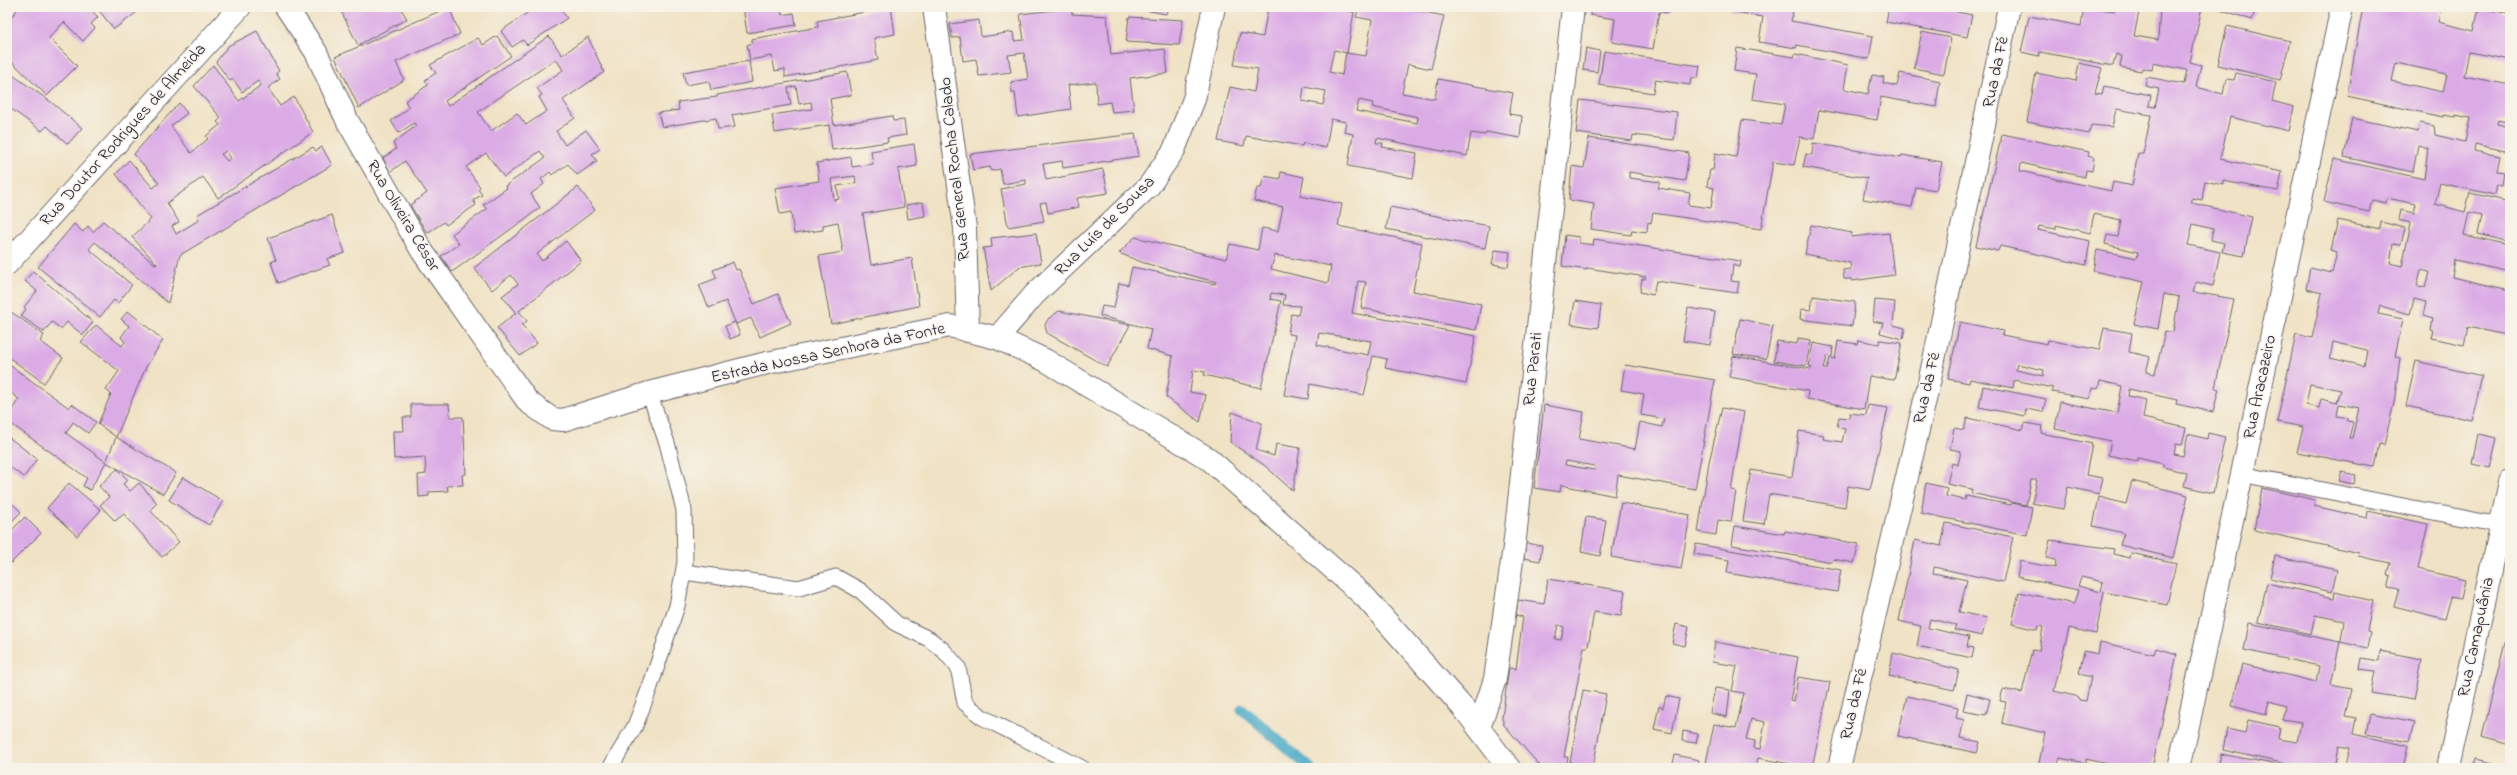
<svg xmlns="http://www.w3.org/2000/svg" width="2517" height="775" font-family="'Indie Flower',sans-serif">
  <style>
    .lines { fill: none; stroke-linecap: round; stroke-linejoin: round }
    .stream { stroke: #46a8c5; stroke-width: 11 }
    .building { fill: #dbabe6; fill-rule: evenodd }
    .service-casing { stroke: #6a656b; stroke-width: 17 }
    .minor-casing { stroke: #6a656b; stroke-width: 24 }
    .service { stroke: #fff; stroke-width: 15 }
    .minor { stroke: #fff; stroke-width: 22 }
    .labels { text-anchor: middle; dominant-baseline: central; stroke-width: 3; stroke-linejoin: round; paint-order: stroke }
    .street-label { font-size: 17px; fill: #22223b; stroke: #f7f3e8 }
  </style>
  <rect width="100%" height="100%" fill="#f7f3e8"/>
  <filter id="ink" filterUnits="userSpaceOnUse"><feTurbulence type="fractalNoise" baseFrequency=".025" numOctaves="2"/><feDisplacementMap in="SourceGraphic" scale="8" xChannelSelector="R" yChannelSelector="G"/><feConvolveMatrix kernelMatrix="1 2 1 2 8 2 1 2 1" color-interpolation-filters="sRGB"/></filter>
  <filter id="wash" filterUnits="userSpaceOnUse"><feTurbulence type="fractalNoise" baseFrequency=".012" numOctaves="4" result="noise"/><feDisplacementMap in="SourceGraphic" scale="16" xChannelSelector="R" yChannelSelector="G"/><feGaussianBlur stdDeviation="0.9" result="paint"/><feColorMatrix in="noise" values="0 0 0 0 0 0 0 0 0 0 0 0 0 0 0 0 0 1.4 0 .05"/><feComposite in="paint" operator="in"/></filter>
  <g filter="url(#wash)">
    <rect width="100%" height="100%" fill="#f0e2c5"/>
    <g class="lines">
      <path class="stream" d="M1242,709l68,59"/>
    </g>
    <g id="blocks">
      <g class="building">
        <path d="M13,7h34l2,2 2,-2h26l4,4 7,-4 10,10 -7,7 4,4 -12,13 -19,-19 -15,16 28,28 -30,30 -40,-39v-35l10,-12z"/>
        <path d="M96,7h36l4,6 -22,16z"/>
        <path d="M339,7h61l7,12 -49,26z"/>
        <path d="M449,7l11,27 -64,28 8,18 -45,28 -24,-51z"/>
        <path d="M536,7h23l8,11 -40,27 -4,-5 -11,7 -11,-16z"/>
        <path d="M743,7h37l2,8 12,-2 2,12 -49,8z"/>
        <path d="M891,7l4,27 -21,4 4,22 -93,17v-8l-10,2 -3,-15 -22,4 -3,-15 5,-2v-4l66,-12 -1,-6z"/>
        <path d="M1129,7h39l-2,7z"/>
        <path d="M1268,7h60l26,5 -7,41 -13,-3 -5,22 13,3 4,-22 20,3 6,-36 -16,-3 3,-10h42l43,9 -13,53 -23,-5 -6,29 33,6 3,-20 75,14 -4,21 13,2 -2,22 -34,-6 -1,3 -14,-2 -4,23 -90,-18 -1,5h7l-1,4 35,6 -4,25 -65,-12 5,-32 -9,-2 2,-10 -15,-3 -5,29 -23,-5 -1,3 -56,-10 -2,10 -26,-5 12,-54 24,5 4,-23 -24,-4 6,-32 23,4zM1304,87l22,4 -3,14 -21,-4zM1359,100l14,3 -1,4 46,10 -1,6 -61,-12z"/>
        <path d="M1591,7h79l-1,6 -10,-1 -6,37 -41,-7 3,-23 -25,-4z"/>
        <path d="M1731,7h63l-3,14 82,15 -4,23 -72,-14 -1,3 -37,-6 4,-25 -33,-6z"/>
        <path d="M1889,7h69l-1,5 15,3 -5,22 -81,-15z"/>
        <path d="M2084,7l31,4 1,-4h24l-6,29 24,4 2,-33h42l-12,55 11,3 -5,22 27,7 3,-15 8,1 2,-7 40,9 -4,19 22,6 -5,24 -59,-14 -10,42 62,13 -4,19 -55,-10v4l-18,-4 -3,19 -10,-2v5l60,14 -8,39 -22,-4 2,-9 -13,-3 2,-11 -20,-5 -5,21 32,7 -7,34 -17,-4 -3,10 41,7 -19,89 4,1 -6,23 -37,-8 1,-4 -48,-11 -1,7 18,4 -3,18 43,10 -4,17 -6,-1 -2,10 9,2 5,-22 19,5 1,-6 17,4 -12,56 -29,-7 3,-13 -24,-6v-3l-25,-6 -1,3 -29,-6 3,-14 -56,-12 5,-27 57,11 5,-27 -22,-5 -2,8 -6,-1 -2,11 -38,-7 1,-4 -39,-8 -1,8 -43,-9 -1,4 -21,-4 12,-57 43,9 -1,4 45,9 1,-4 51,10 5,-22 28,5 -3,19 21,5 -4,15 9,2 10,-43 8,1 6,-35 -15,-3 -6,35 -24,-5 10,-42 -51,-11 4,-21 40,8 1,-6 -33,-8 2,-9 11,2 3,-17 -27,-6 -4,19 -34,-8v4l-17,-3 -1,4 52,11 -4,24 -86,-19 -2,5 -22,-5 26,-112 87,18 -1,4 6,2 -2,13 -6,-1 -1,7 -64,-14 -1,8 91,20 2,-9 19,4 6,-33 5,1 8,-39 -35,-6 -4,18 -21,-2 -2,9 -62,-12 9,-49 40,8 3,-18 23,5 -7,25 7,1 2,-8 47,9 -2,11 6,1 4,-18 -14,-3 2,-9 37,7 3,-14 -34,-7 -1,7 -10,-2 -1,3 -21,-4 2,-11 -6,-2 -3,12 -73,-14 -1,4 -18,-4 8,-36 52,10zM2017,364l27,6 -1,6 -27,-6z"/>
        <path d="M2214,7h42l-4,13z"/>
        <path d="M2363,7h78l-3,15 36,9 5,-23 31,6v46l-41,-8 -5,24 46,9v38l-12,-3 -1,4 13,3 -1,25 -34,-8 -1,7 26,5 -3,15 7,1 -2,14 -5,-1 -2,10 -55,-12 -5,21 30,8 5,-19 40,9v40l-32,-8 4,-19 -13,-3 -5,23 46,10v27l-55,-12 -3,17 58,13v46l-42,-9 -4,18 -32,-7 2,-7 -3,-1 2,-11 -10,-3 3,-14 -12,-3 -4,15 -30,-8 -2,8 25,5 -8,37 5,2 -6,45 -10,42 -5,-1 -5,23 -77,-15 6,-25 -26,-5 19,-88 16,4 10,-45 -16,-4 4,-21 22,5 5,-21 -6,-2 7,-30 42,9 1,-7 24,6 -4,17 -8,-1 -3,19 12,3 9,-43 -13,-3 2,-10 14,3 2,-9 -29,-6 -1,5 -14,-3 -3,12 -45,-10 10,-43 90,20 4,-31 -10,-3 -5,27 -69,-15 8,-39 66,14 2,-9 14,3 1,9 30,7 5,-24 -14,-3v2l-13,-2v2l-96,-21zM2396,63l51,11 -4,18 -51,-11zM2421,270l8,2 -4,15 -8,-1zM2333,342l34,8 -3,16 -34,-8zM2310,384l31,6 -4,13 -16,-4 -2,9 -13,-3zM2339,404l20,4 -7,30h-3l4,-16 -6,-1 1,-3 -11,-2z"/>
        <path d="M1071,8l1,6 35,2 4,39 54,-6 3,24 -38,5 4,32 -22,2 -2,-10 -13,2 -1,-22 -28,3 3,24 -53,8 -3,-24h-3l-1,-11 17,-3 -4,-26 -16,2 3,17 -32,4 -3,-17 -13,2 -3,-24 -8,1 -2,-14 29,-4 2,17 32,-5 1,9 10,-1 -4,-26z"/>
        <path d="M1129,17l54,3 -4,25 -53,-3z"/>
        <path d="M2227,26l63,15 -10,39 -62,-15z"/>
        <path d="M257,31l22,40 -3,2 4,6 -12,9 12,18 14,-9 19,35 -95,66 -15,-21 -36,26 12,19 -7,4 4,8 23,-14 -2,-5 116,-68 3,4 6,-4 10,18 -152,90 -12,48 -73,-61 -6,7 43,36 -14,18 -4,-3 -14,17 -62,-50 36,-43 9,8 5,-6 5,6 10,-11 53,44 1,-1 -25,-27 19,-18 -35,-45 13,-14 24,28 6,-5 -25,-29 45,-51 8,10 -16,13 20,27 17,-14 -2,-3 14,-11 -3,-3 4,-4 -27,-32 19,-21 26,36 22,-16 -3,-4 -16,11 -9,-13 -3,2 -14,-19 12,-16zM226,151l5,7 -4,3 -6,-7z"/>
        <path d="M1922,32l29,6 -7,36 -30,-6z"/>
        <path d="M497,36l14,20 -66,45 3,5 101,-70 13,19 26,-18 16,35 -41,28 12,18 -19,13 9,14 21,-15 14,19 -8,5 5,7 -20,14 -9,-11 -16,11 -2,-3 -9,7 3,5 -13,10 9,14 -88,64 -11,-16 18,-12 -7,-10 35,-25 -4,-4 24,-17 -2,-2 40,-28 -5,-7 -36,26 -18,-24 -20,14 14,20 -2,2 4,6 -9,5 3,5 -30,20 -2,-3 -17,11 -17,-28 17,-12 -22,-32 -15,11 -7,-14 13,-9 -3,-6 23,-17 -2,-3 -15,10 -8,-12 18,-13 -4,-7 23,-16 -3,-5 11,-7 -6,-8 48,-27 5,7zM556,59l7,11 -26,18 5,7 -3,2 8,14 -21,14 -9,-12 -26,18 -13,-19z"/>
        <path d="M1586,48l14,3 -3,21 -14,-2z"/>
        <path d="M1737,48l57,9 1,-3 53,11 -4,24 24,5 4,-19 12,2 -1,6 14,3 3,-13 40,8 -4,26 -55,-10 -4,23 -58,-10 -5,29 -14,-2 -6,28 -21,-3 -12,67 -108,-16 -2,10 -3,-1 -1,10 -15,-2 -1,5 -40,-6 3,-25 -25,-4 3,-34 12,2 5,-30 100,15 -4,28 -56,-9v6l31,4 -2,6 32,5 -2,12 23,3 3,-20 -7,-2 3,-16h3l2,-17 21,4 6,-37 39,5 4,-21 -33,-5 4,-25 -22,-3z"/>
        <path d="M1604,51l96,15 -2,12h-7l-1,7 -35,-5 -2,13 -54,-8z"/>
        <path d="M749,61l3,21 -41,8 -2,-9 -23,4 -3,-13z"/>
        <path d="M7,71l44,31 31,26 -14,16 -21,-18 -5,5 -35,-25z"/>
        <path d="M847,72l4,23 -21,4 4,26 58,-9 1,5 11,-1 2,15 -19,3 1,4 -56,8 -3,-25 -54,8 -3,-18 40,-6 -1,-7 -12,2 -3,-18 -8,2 3,17 -59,10 3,12 -17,2 -2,-11 -54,9 -4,-14 21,-3 -1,-8 39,-5v-2z"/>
        <path d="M1580,100l97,12 -3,28 -41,-5 -1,6 -56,-8z"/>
        <path d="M1135,134l4,22 -76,12 -1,-7 -19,3 3,16 57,-11 5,24 -31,5 2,9 -31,6 -2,-11 -6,1 4,18 -36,6 -7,-38 25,-5v-4l-23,4 -3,-15 -9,2 -1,-4 -17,3 -3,-16z"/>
        <path d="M1813,143l88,15 1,-3 40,7 -6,28 -20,-3 -4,20 -49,-8 4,-21 -64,-11 3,-13 6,1z"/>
        <path d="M914,144l3,22 -19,3 6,38 -41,7 8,51 41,-7 7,48 -88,18 -12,-68 24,-4 -5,-30 -15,3v5l-29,4 -3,-22 -11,2 -5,-26 44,-7 -2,-18 34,-6 1,10 21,-3 -2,-13zM855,176l1,7 -19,3 2,13 -5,1 -3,-21z"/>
        <path d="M1281,172l23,5 -4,19 42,8 -4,22 84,17 -9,48 68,13 -5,26 -115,-22 5,-26 -8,-1 -6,32 124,23 -10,48 -81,-16 2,-9 -14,-3 -9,39 -54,-11 -2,15 -24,-4 11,-60 -7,-1 3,-20 7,1 2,-9 -17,-1 2,-10 -14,-2 -1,6 11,2 -20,87 -57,-13 1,-3 -12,-2 -3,22 16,3 -6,27 -34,-25 7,-41 -26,-7 4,-20 -51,-13 2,-10 12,2 5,-25 9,2 4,-18 83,17 1,-2 -72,-19 -25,-10 16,-16 91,22 4,-15 28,6 4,-22 16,3 5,-24 -29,-6 3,-13h4l3,-12 16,3zM1275,255l56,11 -3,17 -57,-14zM1319,333l52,8 -3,14 -51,-10z"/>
        <path d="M578,187l17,23 -58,44 5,7 24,-20 15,20 -62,50 8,10 -5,4 15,18 -17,13 -23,-28 19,-15 -14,-17 16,-12 -7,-9 -19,15 -18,-22z"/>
        <path d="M923,202l2,14 -17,3 -2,-14z"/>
        <path d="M1390,207l99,19 -4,22 -99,-19z"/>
        <path d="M332,215l13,38 -18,6 3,6 -52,18 -7,-21 5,-2 -8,-22z"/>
        <path d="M1811,225l41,8 -1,4 38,-4 5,42 -42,6v-2h-8l-1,-9 8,-1 -1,-6 -45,-9z"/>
        <path d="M1036,233l5,30 -22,4 -28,24 -8,-43 9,-1 -1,-9z"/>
        <path d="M1565,235l14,2v6l14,2 1,-6 147,22 -1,6 -7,-2 -2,16 8,1 -2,11 -81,-12 -3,14 -13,-3 2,-13h3l1,-2 -59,-9v2l-25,-4z"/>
        <path d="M1495,250l15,2 -2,15 -16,-3z"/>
        <path d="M733,262l3,8 3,-1 15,35 24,-10 13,29 -31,14 -9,-19 -15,6 -10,-23 -17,7 -10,-23 18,-7 -4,-8z"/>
        <path d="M33,271l60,51 -10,13 -16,-13 -6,7 -9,-7 -8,10 -23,-16 5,-7 -2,-2 13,-16 -12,-10z"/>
        <path d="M1813,296l42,6 -3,24 -52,-7 1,-10 10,1z"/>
        <path d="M1875,300l20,2 -2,23 12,3 -2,11 -23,-6 3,-10 -10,-2z"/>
        <path d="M1575,301l26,4 -3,23 -27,-4z"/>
        <path d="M1688,308l27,4 -5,33 -27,-4z"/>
        <path d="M7,309l37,26 -4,6 23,17 -19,25 -37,-27z"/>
        <path d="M128,311l35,29 -17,27 -30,70 -18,-13 13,-30 -5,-4 13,-19 -38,-29 15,-17 26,21 3,-4 -4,-5 8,-11 -8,-7z"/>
        <path d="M1059,311l71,14 -23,42 -60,-34 -2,-8 3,-6z"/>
        <path d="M1740,319l33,7 -7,33 -33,-5z"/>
        <path d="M735,322l5,13 -10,4 -5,-13z"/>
        <path d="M1798,338l13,2 -5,26 -32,-5 3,-20 20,3z"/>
        <path d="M1858,340l21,4 1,-4 22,3 -8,37 -25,-4 -5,33 -57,-10 1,-8 -79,-14 4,-21 78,13 1,-2 -3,-1 4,-23 20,4 -1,10 -5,-1 -3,13h3l3,-11 5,1 3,-18 19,3z"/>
        <path d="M2416,361l66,15 -10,44 -66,-14z"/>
        <path d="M1625,365l90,15 -20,109 -77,-14 -3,21 -54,-11 -1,7 -26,-4 10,-83 40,7 -5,27 56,10 5,-27 22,5 2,-8 -23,-4 3,-21 -23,-4zM1566,461l29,5 -1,4 -29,-5z"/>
        <path d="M11,366l58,42 3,-4 24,18 -8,11 -15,-11 -7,11 40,29 -16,28 -7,-4 4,-8 -80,-57v-4l12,-18 -12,-9v-19z"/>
        <path d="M1983,386l63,13 -3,13 -17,-3 -1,7 -46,-9z"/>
        <path d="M411,404h38l1,13h13l3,57 -4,1 1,10 -16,1 1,5 -19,1v4l-10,1 -1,-22 8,-1 -1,-17 -31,2 -1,-28h11l-1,-14h8z"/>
        <path d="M1868,405l20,3 -18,82 -22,-4 -3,21 -76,-13 -5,30 -21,-3 8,-51 41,7 7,-46 25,4 -1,4 19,3 3,-13 -8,-2 2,-10 10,1 1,-5 16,2z"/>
        <path d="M1722,408l22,4 -13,78 5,1 -5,31 -13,-2 -2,15 -18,-3 11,-70z"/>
        <path d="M1232,412l30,11 -6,27 18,6 2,-12 24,4 -7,43 -29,-26 -34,-23z"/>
        <path d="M1967,418l56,12 2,-7 17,3 -1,7 51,11 -6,31 17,3 -4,16 -31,-7 -5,22 -31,-6 5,-23h-6l-5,25 -55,-12 1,-4 -25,-5 5,-21 6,2 3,-14 -11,-2 4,-21 10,2z"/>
        <path d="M2478,434l19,4 -7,30 -18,-4z"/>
        <path d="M7,436l30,23 -13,18 -17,-12z"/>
        <path d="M116,437l60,36 -13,21 -57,-32z"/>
        <path d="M117,469l11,11 -5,4 7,7 9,-8 18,20 -7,7 29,32 -17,15 -38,-43 -9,7 -15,-16 9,-8 -10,-11z"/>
        <path d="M2342,472l14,3 -2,9 -15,-3z"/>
        <path d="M183,477l40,24 -14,24 -40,-25z"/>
        <path d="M2132,481l56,14 -15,63 -53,-13 4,-12 -31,-7 6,-29 27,7z"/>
        <path d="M69,483l32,27 -24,26 -30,-28z"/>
        <path d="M1926,483l21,5 -1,8 19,4 1,-4 45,9 1,-2 20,4 -5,28 -106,-22z"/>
        <path d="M2262,488l53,12 -1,6 53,12 1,-7 60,13 -10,45 47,11 -4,19 -10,-2 -6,22 -51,-13 5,-16 -11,-2 3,-12 -4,-2 3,-11 -32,-7 1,-3 -105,-23z"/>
        <path d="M7,498l14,14 -9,9 -2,-1 -3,2z"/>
        <path d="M1621,503l69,12 -9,54 -70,-12z"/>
        <path d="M25,517l16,16 -34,34v-32z"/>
        <path d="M1586,517l20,3 -6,36 -19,-4z"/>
        <path d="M1946,523l67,14 -10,45 -69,-15 -1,6 34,7 -8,32 28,6 -5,18 -28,-6 2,-5 -26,-6 -2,9 41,9 -2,10 7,1 -2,10 -55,-12 4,-20 -22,-5 16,-81 26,6z"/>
        <path d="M1735,526l49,8 1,-3 74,13 -5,19 -21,-4 -1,3 -100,-17z"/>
        <path d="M2050,540l64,9 -1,5 17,4 1,-5 45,10 -9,42 -63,-13 -8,42 -27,-6 -15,63 25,6v3l7,1 5,-24 -12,-3 5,-23 14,3 2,-12 54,12 2,-6 21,6 -25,114h-26l-40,-9v4l-27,-5 -2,6 15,4h-34l7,-35 -43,-10 4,-21 -6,-1 3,-12 19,4 10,-43 7,1 4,-24 -5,-1 -1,4 -25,-6 7,-32 55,12 4,-14 -61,-13 3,-16 35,7 1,-8 -10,-2zM2081,577l22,5 -2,10 -23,-6z"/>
        <path d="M1526,543l16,3 -2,15 -16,-3z"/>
        <path d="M1696,544l145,26 -4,22 -110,-19 2,-13 -35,-6z"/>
        <path d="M2275,556l62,14 -5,22 -62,-14z"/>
        <path d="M1548,579l77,12 -4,25 -27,-4 -6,35h-4l-20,110h4l-2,11h-24l-38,-43 -2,-7 7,-50 7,1 7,-52 -7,-2 2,-15 26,4zM1558,625l6,2 -3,13 -6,-1z"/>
        <path d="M2267,583l67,15 1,-6 38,9 -6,30 3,1 -3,16 -27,-6 -9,43 20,4 -6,27 11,2 -3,16 55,12 -5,22h-36l-21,-4 4,-16 -11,-2 -4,22h-44v-3l-68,-15 4,-21 18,4 3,-13 32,7 -2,12 19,3 4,-19 -19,-3 4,-14 -17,-5 -3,14 -34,-9 10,-42 74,18 3,-16 -75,-16 5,-27 91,19 1,-2 3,-19 -29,-6 -4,19 -53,-12z"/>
        <path d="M1676,624l13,3 -4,19 -13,-3z"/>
        <path d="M2508,630l2,1v114l-28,-8z"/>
        <path d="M1715,642l83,15 -8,44 4,1 4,-25 32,5 -18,86 -54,-10 -2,10h-51l9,-44 22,4 8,-35 -12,-2 5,-25 -25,-4zM1751,719l14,3 -5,27 -6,-1 1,-7 -9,-2z"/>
        <path d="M2380,651l42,8 -8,41 -43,-7 4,-22 -15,-2 2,-11 17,3z"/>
        <path d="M1893,653l66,17 -5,20 -65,-14z"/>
        <path d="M1715,688l15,2 -3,27 -17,-4z"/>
        <path d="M1583,690l23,4 -13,74h-24z"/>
        <path d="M1967,693l23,6 -4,16 -23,-4z"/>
        <path d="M1666,696l13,3 -7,34 -18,-4 5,-23 4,2z"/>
        <path d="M1907,696l51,11 -2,11 8,2 -4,18 20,4 -3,11 -79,-17z"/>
        <path d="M2370,713l45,9 -5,20 -44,-8z"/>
        <path d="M1683,731l15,3 -2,9 -14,-2z"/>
        <path d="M2221,754l68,13v1h-71z"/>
        <path d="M1675,755l24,5 -1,8h-26z"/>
        <path d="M2475,759l35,8v1h-37z"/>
      </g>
    </g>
  </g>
  <g filter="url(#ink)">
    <use href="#blocks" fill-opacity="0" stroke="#6a656b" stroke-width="1"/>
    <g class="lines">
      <defs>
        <g id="service">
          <path d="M2241,474l268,53"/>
          <path d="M684,572l115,16 37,-11 25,14 36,33 32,15 14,11 15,17 7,36 17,14 100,51"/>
          <path d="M610,768l25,-42 15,-39 27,-81 8,-44 -1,-52 -17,-67 -18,-50"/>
        </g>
        <g id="minor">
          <path d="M286,7l30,45 31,68 75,131 106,151 24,17 11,1 86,-27 118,-30 183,-37 47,12 48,22 164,99 156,138 100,113 44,58"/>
          <path d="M934,7l31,221 3,103"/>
          <path d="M7,264l233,-257"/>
          <path d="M997,338l38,-44 114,-108 25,-36 20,-51 20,-92"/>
          <path d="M1479,728l16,-49 19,-132 59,-540"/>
          <path d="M1839,768l90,-385 80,-376"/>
          <path d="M2179,768l163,-761"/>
          <path d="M2448,768l62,-286"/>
        </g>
      </defs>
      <use href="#service" class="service-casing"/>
      <use href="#minor" class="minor-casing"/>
      <use href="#service" class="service"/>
      <use href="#minor" class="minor"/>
    </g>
  </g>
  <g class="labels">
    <g class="street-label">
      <text transform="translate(1996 72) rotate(-78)">Rua da Fé</text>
      <text transform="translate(123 135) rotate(-48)">Rua Doutor Rodrigues de Almeida</text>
      <text transform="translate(955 169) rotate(-96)">Rua General Rocha Calado</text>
      <text transform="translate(403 216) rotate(59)">Rua Oliveira César</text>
      <text transform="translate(1105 226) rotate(-45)">Rua Luís de Sousa</text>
      <text transform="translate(828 353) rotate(-12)">Estrada Nossa Senhora da Fonte</text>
      <text transform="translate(1533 369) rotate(-84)">Rua Parati</text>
      <text transform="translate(2260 387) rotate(-78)">Rua Aracazeiro</text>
      <text transform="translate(1927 388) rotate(-77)">Rua da Fé</text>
      <text transform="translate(2476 637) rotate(-78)">Rua Camapuânia</text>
      <text transform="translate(1854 704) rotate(-77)">Rua da Fé</text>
    </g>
  </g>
  <rect width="2517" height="775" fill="none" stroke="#f7f3e8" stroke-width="24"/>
</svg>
